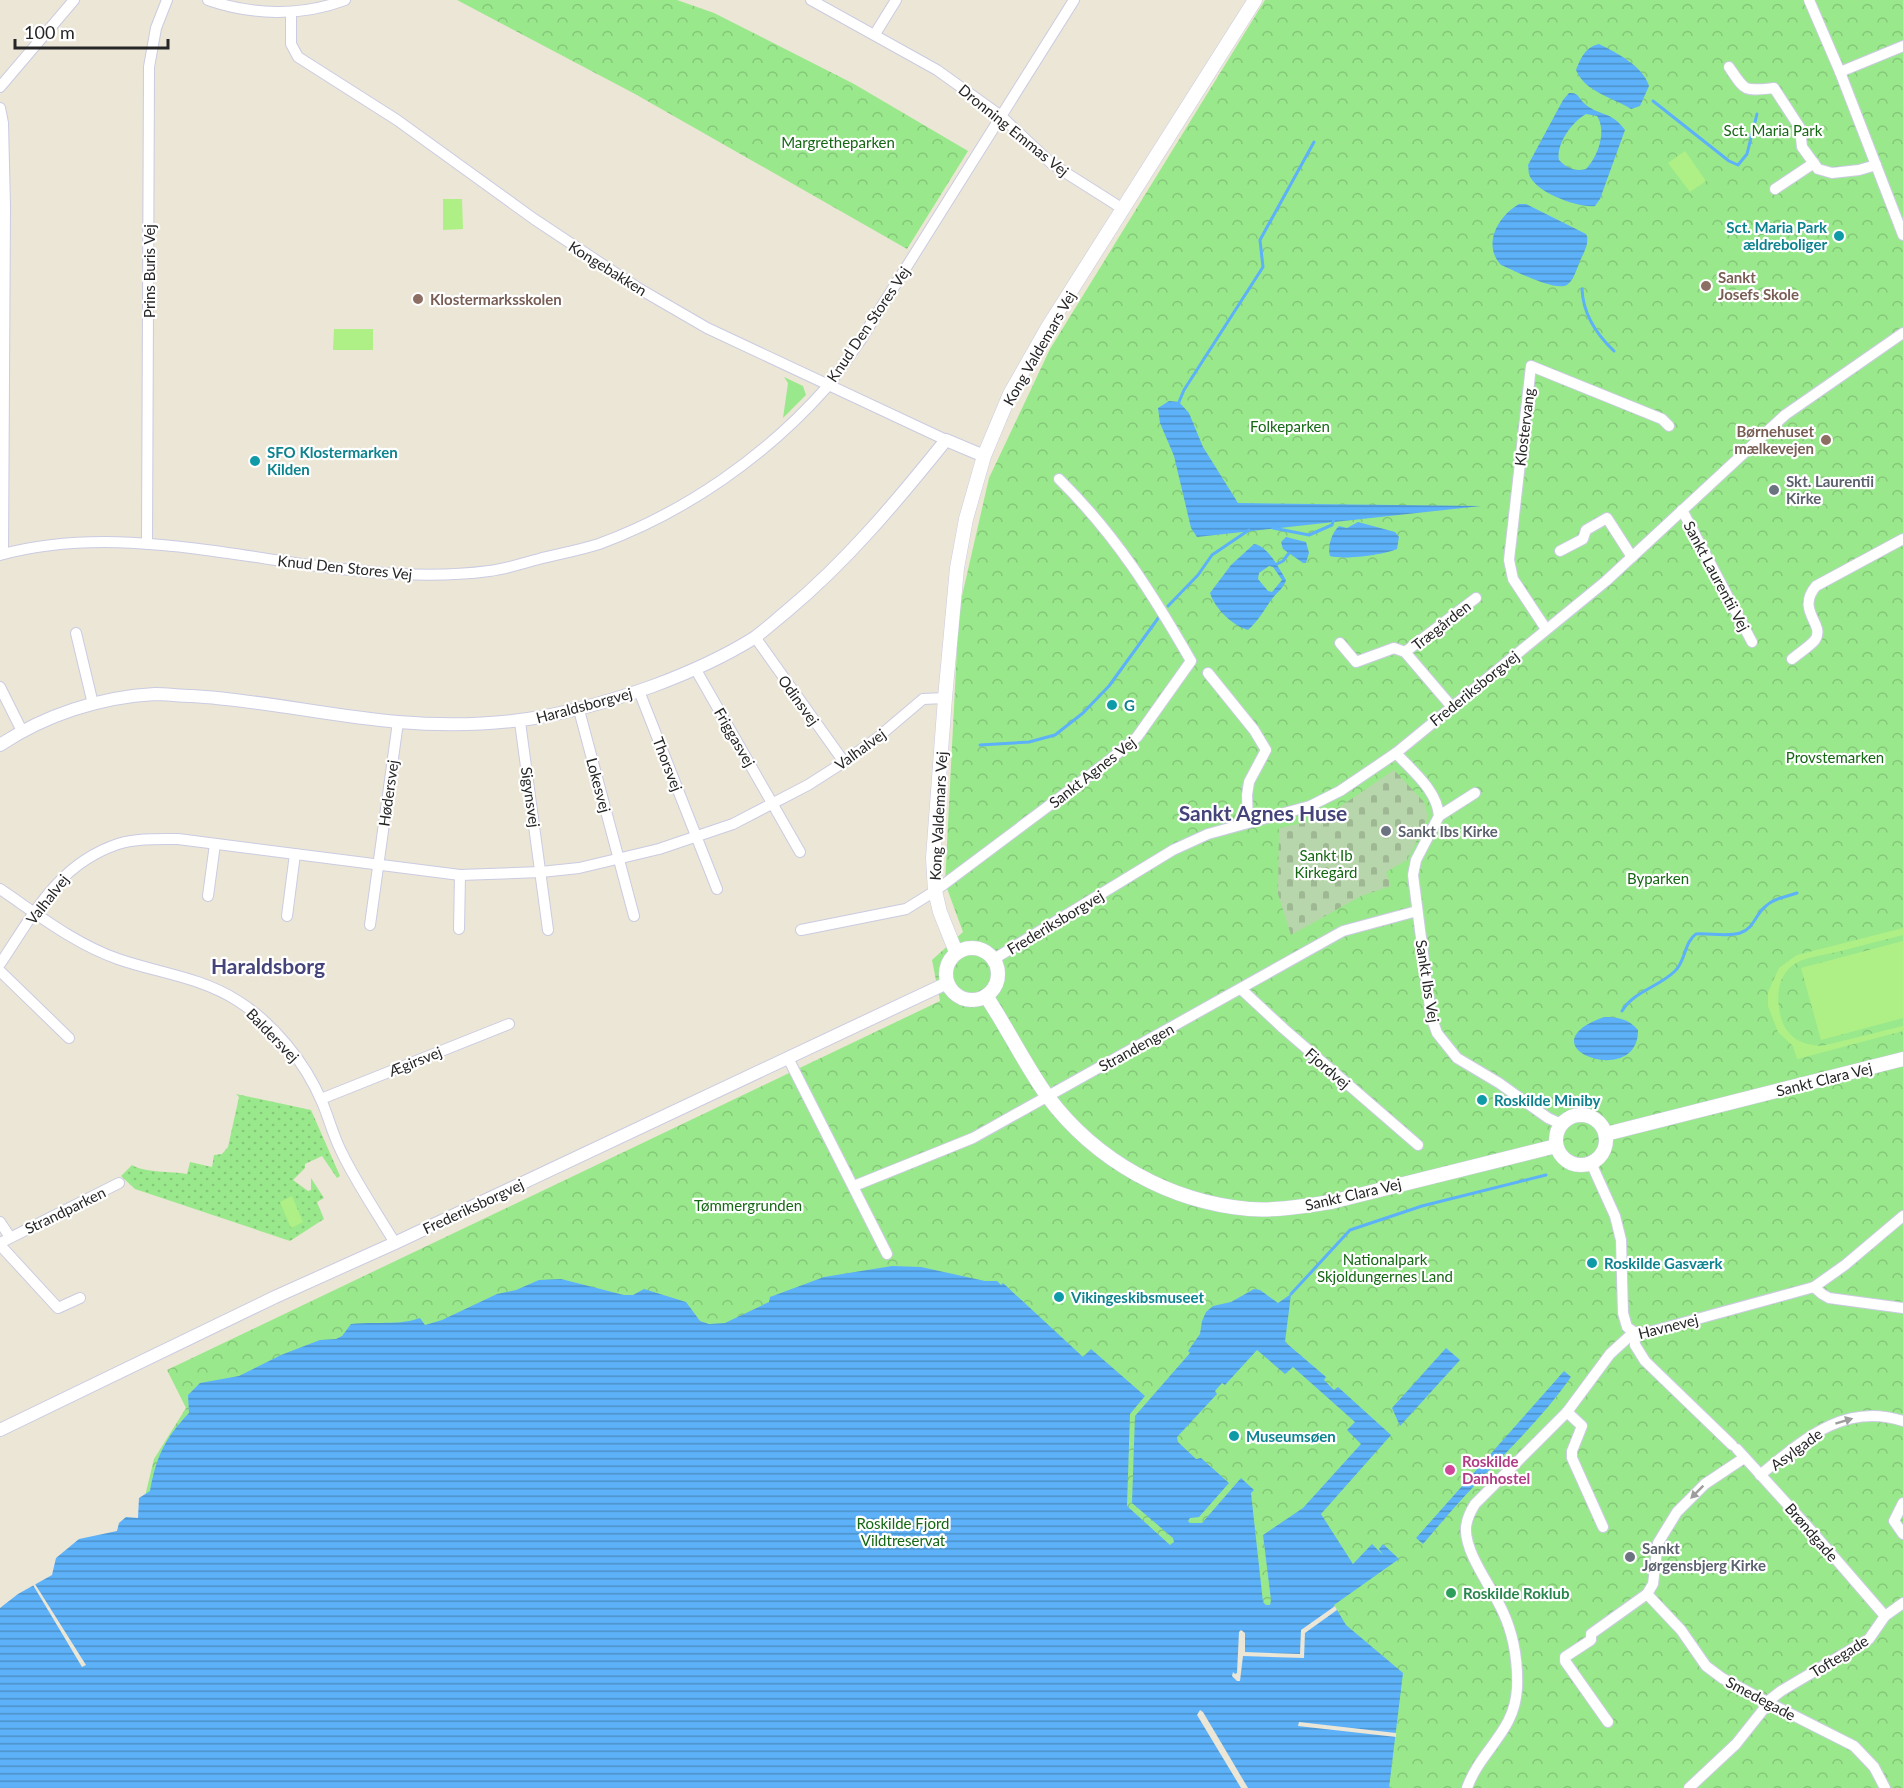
<svg xmlns="http://www.w3.org/2000/svg" width="1903" height="1788" font-family="Lato,sans-serif">
  <style>
    .grass { fill: #9ae88c }
    .forest { fill: url(#forest-crowns) }
    .cemetery { fill: url(#cemetery-stones) }
    .garden { fill: url(#garden-dots) }
    .pitch { fill: #aff086 }
    .water { fill: url(#water-rules); fill-rule: evenodd }
    .pier { fill: #ebe6d6 }
    .lines { fill: none; stroke-linecap: round; stroke-linejoin: round }
    .stream { stroke: #5db1f9; stroke-width: 3 }
    .minor-casing { stroke: #cbcbe2; stroke-width: 12 }
    .tertiary-casing { stroke: #cbcbe2; stroke-width: 14 }
    .secondary-casing { stroke: #cbcbe2; stroke-width: 15 }
    .minor { stroke: #fff; stroke-width: 10 }
    .tertiary { stroke: #fff; stroke-width: 12 }
    .secondary { stroke: #fff; stroke-width: 14 }
    .oneway { fill: #9d9d9d }
    .culture-dot { fill: #0f9aa8; stroke: #fff; stroke-width: 2 }
    .education-dot { fill: #8d6e63; stroke: #fff; stroke-width: 2 }
    .worship-dot { fill: #6b7280; stroke: #fff; stroke-width: 2 }
    .hotel-dot { fill: #d1479c; stroke: #fff; stroke-width: 2 }
    .leisure-dot { fill: #2e9e5b; stroke: #fff; stroke-width: 2 }
    .labels { text-anchor: middle; dominant-baseline: central; stroke-width: 4.5; stroke-linejoin: round; paint-order: stroke }
    .street-label { font-size: 15px; fill: #262626; stroke: #fff }
    .park-label { font-size: 15px; fill: #146713; stroke: #fff }
    .culture-label { font-size: 15px; font-weight: bold; fill: #0d838f; stroke: #fff; text-anchor: start }
    .education-label { font-size: 15px; font-weight: bold; fill: #785e54; stroke: #fff; text-anchor: start }
    .worship-label { font-size: 15px; font-weight: bold; fill: #5b616d; stroke: #fff; text-anchor: start }
    .hotel-label { font-size: 15px; font-weight: bold; fill: #b23c85; stroke: #fff; text-anchor: start }
    .leisure-label { font-size: 15px; font-weight: bold; fill: #27864d; stroke: #fff; text-anchor: start }
    .district-label { font-size: 21px; font-weight: bold; fill: #44447a; stroke: #fff }
  </style>
  <defs>
    <pattern id="forest-crowns" width="20" height="18" patternUnits="userSpaceOnUse" patternTransform="scale(1.5)"><rect width="20" height="18" fill="#9ae88c"/><path d="M2 6a3 3 0 1 1 6 0M12 15a3 3 0 1 1 6 0" fill="none" stroke="#85c779"/></pattern>
    <pattern id="cemetery-stones" width="16" height="16" patternUnits="userSpaceOnUse" patternTransform="scale(1.5)"><rect width="16" height="16" fill="#b8d6ab"/><path d="M2 7V4a2 2 0 0 1 4 0v3zM10 15v-3a2 2 0 0 1 4 0v3z" fill="#9eb893"/></pattern>
    <pattern id="garden-dots" width="8" height="8" patternUnits="userSpaceOnUse" patternTransform="scale(1.5)"><rect width="8" height="8" fill="#9ae88c"/><path d="M2 2h.1M6 6h.1" fill="none" stroke="#85c779" stroke-width="1.8" stroke-linecap="round"/></pattern>
    <pattern id="water-rules" width="6" height="5" patternUnits="userSpaceOnUse" patternTransform="scale(1.5)"><rect width="6" height="5" fill="#5db1f9"/><path d="M0 2.5h6" fill="none" stroke="#4d90c9"/></pattern>
  </defs>
  <rect width="100%" height="100%" fill="#ebe6d6"/>
  <path class="grass" d="M784,377l19,9 3,9 -23,23 5,-35z"/>
  <g class="forest">
    <path d="M457,0h220l37,13 140,71 114,67 -61,98 -272,-155z"/>
    <path d="M1265,0h638v1788h-1903v-170l139,-97 15,-62 32,-51 -19,-38 773,-369 -8,-41 31,-28 -18,-49 14,-274 30,-131 61,-129z"/>
  </g>
  <path class="cemetery" d="M1394,770l30,32 4,15 -21,43 -21,12 5,14 -30,10 -70,39 -13,-41 1,-66 34,-7 28,-15z"/>
  <path class="garden" d="M236,1094l75,16 29,66 -3,2 -15,-22 -17,8v4l-12,12 15,11 3,-1v-12l13,20 -7,4 7,17 -34,22 -155,-52 -14,-13 11,-11c12,8 39,6 55,9l3,-12 22,5 2,-12 8,-1 6,-7 11,-50z"/>
  <g class="pitch">
    <path d="M1685,151l21,30 -16,11 -22,-29z"/>
    <path d="M443,199h19l1,30 -20,1z"/>
    <path d="M334,329h39v21h-40z"/>
    <path d="M1903,928v7c-21,5 -42,11 -62,16 -13,3 -28,5 -41,10 -24,11 -25,38 -18,60 7,18 21,24 40,25l81,-20v5l-106,28 -4,-13 -15,-14 -10,-26v-14l11,-24 18,-13z"/>
    <path d="M1903,941v77l-82,22 -20,-72z"/>
    <path d="M292,1196l11,26 -12,6 -11,-26z"/>
  </g>
  <g class="water">
    <path d="M1599,44c18,9 44,22 50,42l-9,20 -9,3c-19,-12 -46,-17 -55,-39 5,-12 9,-23 23,-26z"/>
    <path d="M1569,93c10,-1 9,5 15,10 13,13 27,7 41,27l-25,69 -5,7c-17,2 -61,-14 -66,-32 -1,-3 0,-6 -1,-9l35,-65zM1586,114l11,2c10,16 1,40 -11,53 -11,3 -19,-1 -27,-9 -3,-16 13,-38 27,-46z"/>
    <path d="M1519,204h7l60,30c4,9 -2,18 -6,27 -3,7 -6,19 -13,24 -11,7 -54,-15 -66,-20 -19,-20 -3,-49 18,-61z"/>
    <path d="M1169,401l10,1 10,11 14,34 35,56 243,3 -284,31 -6,-9 -17,-72 -14,-33 -2,-15z"/>
    <path d="M1358,522l37,10 4,5 -2,12c-14,6 -53,11 -67,7 -3,-9 2,-24 9,-30l8,2z"/>
    <path d="M1286,537l20,5 3,11 -3,10h-3l-20,-14 -2,-7z"/>
    <path d="M1254,544c14,2 25,24 32,36 -2,8 -9,12 -14,19 -8,11 -13,21 -24,31 -15,-4 -33,-21 -38,-37l21,-28zM1269,566l4,1 9,13 -10,12 -4,-1 -10,-12 1,-6z"/>
    <path d="M1604,1017c15,0 24,2 34,13 1,60 -118,17 -34,-13z"/>
    <path d="M892,1266l29,1 64,14h12l4,4 2,-2 80,74 8,-8 54,47 -15,18 -3,92 43,39 4,-3 -1,-4 -41,-35 3,-87 55,-63 -2,-2 12,-17 2,-13 4,-9 7,-6 18,-4 23,-13 6,1 18,13 13,-9 -6,48 41,35 -2,3 10,10 4,-3 53,48 -70,79 32,50 19,-20 11,11 -4,-6 4,-5 16,15 -65,46 12,20 57,48 -14,115h-1389v-180l18,-14 34,-19 4,-17 23,-19 38,-8 2,-8 7,-6 12,1 1,-20 11,-7c6,-34 15,-53 39,-78l-1,-18 12,-12 39,-7 42,-21 39,-15 16,-1 6,-3 9,-12c23,-3 47,2 69,-6l5,7 17,-5 55,-26 19,-4 23,-10 22,-1 63,16h9l11,-6 42,13 14,19 9,3 16,-1 44,-21 1,-5 54,-20zM1257,1350l28,24 8,-7 62,55 -8,8 14,14 -58,64 -40,27 8,65 -1,5h-4l-3,-3 -12,-109 3,-3 -13,-12 -39,45h-12l-2,-2 2,-3 9,-1 30,-34 -28,-25 -5,1 -18,-17 -1,-5 40,-43 -2,-3 7,-8 3,2z"/>
    <path d="M1446,1348l14,12 -60,66 -8,-18z"/>
    <path d="M1564,1371l7,6c-28,40 -62,72 -96,108 -18,19 -35,39 -52,59l-7,-6z"/>
  </g>
  <g class="pier">
    <path d="M35,1584l51,81 -4,2 -49,-82z"/>
    <path d="M1335,1606l2,4 -32,23 -1,25 -61,-2 -3,25h-3l-5,-5 1,-4 2,2 2,-1 2,-41 2,-2 4,3v19l55,2 1,-24z"/>
    <path d="M1200,1710l3,2 45,76h-7l-44,-73z"/>
    <path d="M1299,1722l97,11v4l-98,-11z"/>
  </g>
  <g class="lines">
    <g class="stream">
      <path d="M1653,101l76,60 9,4 9,-11 10,-40"/>
      <path d="M1582,289c1,25 14,45 32,62"/>
      <path d="M1179,402l5,-12 79,-123 -3,-27 54,-98"/>
      <path d="M1273,528l36,7 23,-10 2,-6"/>
      <path d="M1277,564l6,-3 6,-8"/>
      <path d="M1168,606l30,-31 14,-20 37,-25"/>
      <path d="M980,745l49,-3 26,-7 28,-22 26,-27 50,-69"/>
      <path d="M1622,1011c12,-20 37,-24 53,-40 11,-10 9,-29 21,-37 14,-1 31,3 44,-1 15,-5 15,-19 26,-27 8,-8 20,-9 31,-13"/>
      <path d="M1291,1294l59,-64 72,-24 124,-31"/>
    </g>
    <defs>
      <g id="minor">
        <path d="M208,0c44,15 92,17 137,0"/>
        <path d="M811,0l126,70 64,46 51,48 71,45"/>
        <path d="M1809,0l31,72 63,163"/>
        <path d="M291,13v31l7,13 99,63 137,99 104,69 69,40 239,112"/>
        <path d="M875,34l21,-34"/>
        <path d="M1729,67c17,25 14,24 45,21l26,40 2,19 16,22 14,4 27,-3 17,-5"/>
        <path d="M1840,72l63,-26"/>
        <path d="M0,87l74,-87"/>
        <path d="M0,108l3,15 2,83 -2,348"/>
        <path d="M1775,189l39,-26"/>
        <path d="M1682,510l70,132"/>
        <path d="M147,544l2,-477 7,-39 11,-28"/>
        <path d="M1560,551l23,-12 3,-9 21,-12 25,39"/>
        <path d="M0,555c101,-28 208,-4 310,10 59,8 119,14 179,6 17,-2 34,-8 50,-12 20,-5 41,-9 60,-15 87,-32 167,-88 228,-157 12,-15 22,-31 33,-46l214,-341"/>
        <path d="M1546,629l-33,-50 -4,-19 22,-194 131,53 7,7"/>
        <path d="M76,633l17,71"/>
        <path d="M755,637l89,125"/>
        <path d="M1340,643l16,19 38,-14 11,4 71,-54"/>
        <path d="M1405,652l47,55"/>
        <path d="M1792,659c7,-6 17,-12 23,-19 11,-16 -20,-29 1,-54l87,-47"/>
        <path d="M696,670l104,182"/>
        <path d="M1208,673l46,57 12,20 -17,32 -2,13 1,27"/>
        <path d="M0,687l22,44"/>
        <path d="M639,691l78,198"/>
        <path d="M579,710l55,206"/>
        <path d="M520,722l28,208"/>
        <path d="M1396,753c16,18 41,37 43,63l-23,44 -3,15 18,141 6,17 20,25 42,25 49,35 13,6"/>
        <path d="M1439,816l36,-23"/>
        <path d="M0,889c37,25 75,55 118,70 40,14 83,18 120,42 36,23 67,61 84,101 7,16 11,34 20,51 15,31 35,60 53,90"/>
        <path d="M208,896l7,-52"/>
        <path d="M287,916l8,-62"/>
        <path d="M370,925l28,-203"/>
        <path d="M459,929l1,-54"/>
        <path d="M801,930l105,-21 29,-18 171,-128 31,-26 54,-76c-39,-68 -76,-127 -132,-182"/>
        <path d="M994,959l179,-109 35,-16 102,-28 30,-15 56,-38 210,-172 179,-166 118,-82"/>
        <path d="M0,964c33,-49 58,-100 118,-120 19,-6 40,-5 60,-5l282,36 81,-3 38,-4 80,-19 74,-25 75,-39 36,-23 33,-24 46,-39 22,-1"/>
        <path d="M0,971l69,67"/>
        <path d="M1241,989l43,40 134,116"/>
        <path d="M788,1058l99,196"/>
        <path d="M321,1099l188,-75"/>
        <path d="M1591,1163l24,53 6,24 2,73 4,14 7,5"/>
        <path d="M854,1186l119,-48 370,-207 74,-20"/>
        <path d="M0,1222l10,15"/>
        <path d="M0,1243l119,-60"/>
        <path d="M0,1245l58,63 22,-10"/>
        <path d="M1814,1287l8,7 7,4 74,10"/>
        <path d="M1634,1332l12,1 168,-46 31,-22 58,-49"/>
        <path d="M1634,1332l1,13 10,16 87,84"/>
        <path d="M1567,1412l15,14 -10,25v7l31,69"/>
        <path d="M1737,1449l71,78 77,89"/>
        <path d="M1760,1475c43,-35 84,-73 143,-54"/>
        <path d="M1903,1503l-9,18 9,13"/>
        <path d="M1647,1594l34,36 25,36 16,12 45,24 87,44 20,21 11,21"/>
        <path d="M1767,1702l14,-11 88,-52 16,-23 18,-13"/>
        <path d="M1608,1722l-43,-61v-4l26,-17v-6l56,-40 6,-10 5,-41 19,-31 28,-28 39,-26"/>
        <path d="M1467,1788c14,-39 48,-56 50,-100 1,-26 -3,-52 -14,-76 -10,-23 -38,-58 -37,-83 0,-9 4,-17 9,-25l92,-92 43,-58 24,-22"/>
        <path d="M1689,1788l47,-44 27,-34"/>
      </g>
      <g id="tertiary">
        <path d="M0,745c45,-30 100,-48 155,-51 12,0 25,2 37,2 69,4 137,20 206,26 96,8 165,-4 255,-36 35,-13 69,-28 101,-48 11,-8 22,-18 33,-27 60,-50 110,-110 159,-171l38,16"/>
        <path d="M0,1430l275,-133 120,-54 552,-260"/>
      </g>
      <g id="secondary">
        <circle cx="972" cy="974" r="26"/>
        <path d="M956,952l-16,-40 -5,-21 -2,-33 12,-160 12,-130 9,-49 18,-63 26,-62 38,-67 207,-327"/>
        <path d="M986,996c22,33 39,69 62,101 48,64 122,105 201,112 28,2 55,-3 82,-7l225,-56"/>
        <circle cx="1581" cy="1140" r="25"/>
        <path d="M1606,1134l297,-75"/>
      </g>
    </defs>
    <use href="#minor" class="minor-casing"/>
    <use href="#tertiary" class="tertiary-casing"/>
    <use href="#secondary" class="secondary-casing"/>
    <use href="#minor" class="minor"/>
    <use href="#tertiary" class="tertiary"/>
    <use href="#secondary" class="secondary"/>
  </g>
  <defs><path id="oneway-solid" d="M-6-.8H1V-3.2L6.5 0L1 3.2V.8H-6Z" transform="scale(1.5)"/></defs>
  <g class="oneway">
    <use href="#oneway-solid" transform="translate(1844 1421) rotate(-17)"/>
    <use href="#oneway-solid" transform="translate(1697 1492) rotate(135)"/>
  </g>
  <g class="culture-dot">
    <circle cx="1839" cy="236" r="6"/>
    <circle cx="255" cy="461" r="6"/>
    <circle cx="1112" cy="705" r="6"/>
    <circle cx="1482" cy="1100" r="6"/>
    <circle cx="1592" cy="1263" r="6"/>
    <circle cx="1059" cy="1297" r="6"/>
    <circle cx="1234" cy="1436" r="6"/>
  </g>
  <g class="education-dot">
    <circle cx="1706" cy="286" r="6"/>
    <circle cx="418" cy="299" r="6"/>
    <circle cx="1826" cy="440" r="6"/>
  </g>
  <g class="worship-dot">
    <circle cx="1774" cy="490" r="6"/>
    <circle cx="1386" cy="831" r="6"/>
    <circle cx="1630" cy="1557" r="6"/>
  </g>
  <circle class="hotel-dot" cx="1450" cy="1470" r="6"/>
  <circle class="leisure-dot" cx="1451" cy="1593" r="6"/>
  <g class="labels">
    <g class="street-label">
      <text transform="translate(1014 130) rotate(39)">Dronning Emmas Vej</text>
      <text transform="translate(608 268) rotate(32)">Kongebakken</text>
      <text transform="translate(149 271) rotate(-90)">Prins Buris Vej</text>
      <text transform="translate(868 324) rotate(-56)">Knud Den Stores Vej</text>
      <text transform="translate(1039 348) rotate(-60)">Kong Valdemars Vej</text>
      <text transform="translate(1524 427) rotate(-83)">Klostervang</text>
      <text transform="translate(345 567) rotate(6)">Knud Den Stores Vej</text>
      <text transform="translate(1717 576) rotate(62)">Sankt Laurentii Vej</text>
      <text transform="translate(1441 625) rotate(-38)">Trægården</text>
      <text transform="translate(1474 688) rotate(-39)">Frederiksborgvej</text>
      <text transform="translate(799 700) rotate(54)">Odinsvej</text>
      <text transform="translate(584 705) rotate(-15)">Haraldsborgvej</text>
      <text transform="translate(735 737) rotate(60)">Friggasvej</text>
      <text transform="translate(860 749) rotate(-36)">Valhalvej</text>
      <text transform="translate(668 764) rotate(69)">Thorsvej</text>
      <text transform="translate(1092 772) rotate(-38)">Sankt Agnes Vej</text>
      <text transform="translate(599 785) rotate(75)">Lokesvej</text>
      <text transform="translate(388 793) rotate(-82)">Hødersvej</text>
      <text transform="translate(531 797) rotate(82)">Sigynsvej</text>
      <text transform="translate(938 816) rotate(-87)">Kong Valdemars Vej</text>
      <text transform="translate(47 899) rotate(-52)">Valhalvej</text>
      <text transform="translate(1055 922) rotate(-31)">Frederiksborgvej</text>
      <text transform="translate(1428 981) rotate(81)">Sankt Ibs Vej</text>
      <text transform="translate(273 1035) rotate(46)">Baldersvej</text>
      <text transform="translate(1136 1047) rotate(-29)">Strandengen</text>
      <text transform="translate(415 1061) rotate(-22)">Ægirsvej</text>
      <text transform="translate(1328 1068) rotate(41)">Fjordvej</text>
      <text transform="translate(1824 1079) rotate(-14)">Sankt Clara Vej</text>
      <text transform="translate(1353 1194) rotate(-13)">Sankt Clara Vej</text>
      <text transform="translate(473 1206) rotate(-25)">Frederiksborgvej</text>
      <text transform="translate(65 1210) rotate(-26)">Strandparken</text>
      <text transform="translate(1668 1326) rotate(-14)">Havnevej</text>
      <text transform="translate(1796 1449) rotate(-36)">Asylgade</text>
      <text transform="translate(1812 1532) rotate(49)">Brøndgade</text>
      <text transform="translate(1839 1656) rotate(-32)">Toftegade</text>
      <text transform="translate(1761 1698) rotate(28)">Smedegade</text>
    </g>
    <g class="park-label">
      <text x="1773" y="130">Sct. Maria Park</text>
      <text x="838" y="142">Margretheparken</text>
      <text x="1290" y="426">Folkeparken</text>
      <text x="1835" y="757">Provstemarken</text>
      <text x="1326" y="855">Sankt Ib<tspan x="1326" dy="17">Kirkegård</tspan></text>
      <text x="1658" y="878">Byparken</text>
      <text x="748" y="1205">Tømmergrunden</text>
      <text x="1385" y="1259">Nationalpark<tspan x="1385" dy="17">Skjoldungernes Land</tspan></text>
      <text x="903" y="1523">Roskilde Fjord<tspan x="903" dy="17">Vildtreservat</tspan></text>
    </g>
    <g class="culture-label">
      <text x="1827" y="227" text-anchor="end">Sct. Maria Park<tspan x="1827" dy="17">ældreboliger</tspan></text>
      <text x="267" y="452">SFO Klostermarken<tspan x="267" dy="17">Kilden</tspan></text>
      <text x="1124" y="705">G</text>
      <text x="1494" y="1100">Roskilde Miniby</text>
      <text x="1604" y="1263">Roskilde Gasværk</text>
      <text x="1071" y="1297">Vikingeskibsmuseet</text>
      <text x="1246" y="1436">Museumsøen</text>
    </g>
    <g class="education-label">
      <text x="1718" y="277">Sankt<tspan x="1718" dy="17">Josefs Skole</tspan></text>
      <text x="430" y="299">Klostermarksskolen</text>
      <text x="1814" y="431" text-anchor="end">Børnehuset<tspan x="1814" dy="17">mælkevejen</tspan></text>
    </g>
    <g class="worship-label">
      <text x="1786" y="481">Skt. Laurentii<tspan x="1786" dy="17">Kirke</tspan></text>
      <text x="1398" y="831">Sankt Ibs Kirke</text>
      <text x="1642" y="1548">Sankt<tspan x="1642" dy="17">Jørgensbjerg Kirke</tspan></text>
    </g>
    <g class="hotel-label">
      <text x="1462" y="1461">Roskilde<tspan x="1462" dy="17">Danhostel</tspan></text>
    </g>
    <g class="leisure-label">
      <text x="1463" y="1593">Roskilde Roklub</text>
    </g>
    <g class="district-label">
      <text x="1263" y="812">Sankt Agnes Huse</text>
      <text x="268" y="965">Haraldsborg</text>
    </g>
  </g>
  <path d="M15 39v9h153v-9" fill="none" stroke="#262626" stroke-width="3"/>
  <text x="24" y="39" font-size="18" fill="#262626" stroke="#ffffff" stroke-width="4.5" paint-order="stroke">100 m</text>
</svg>
